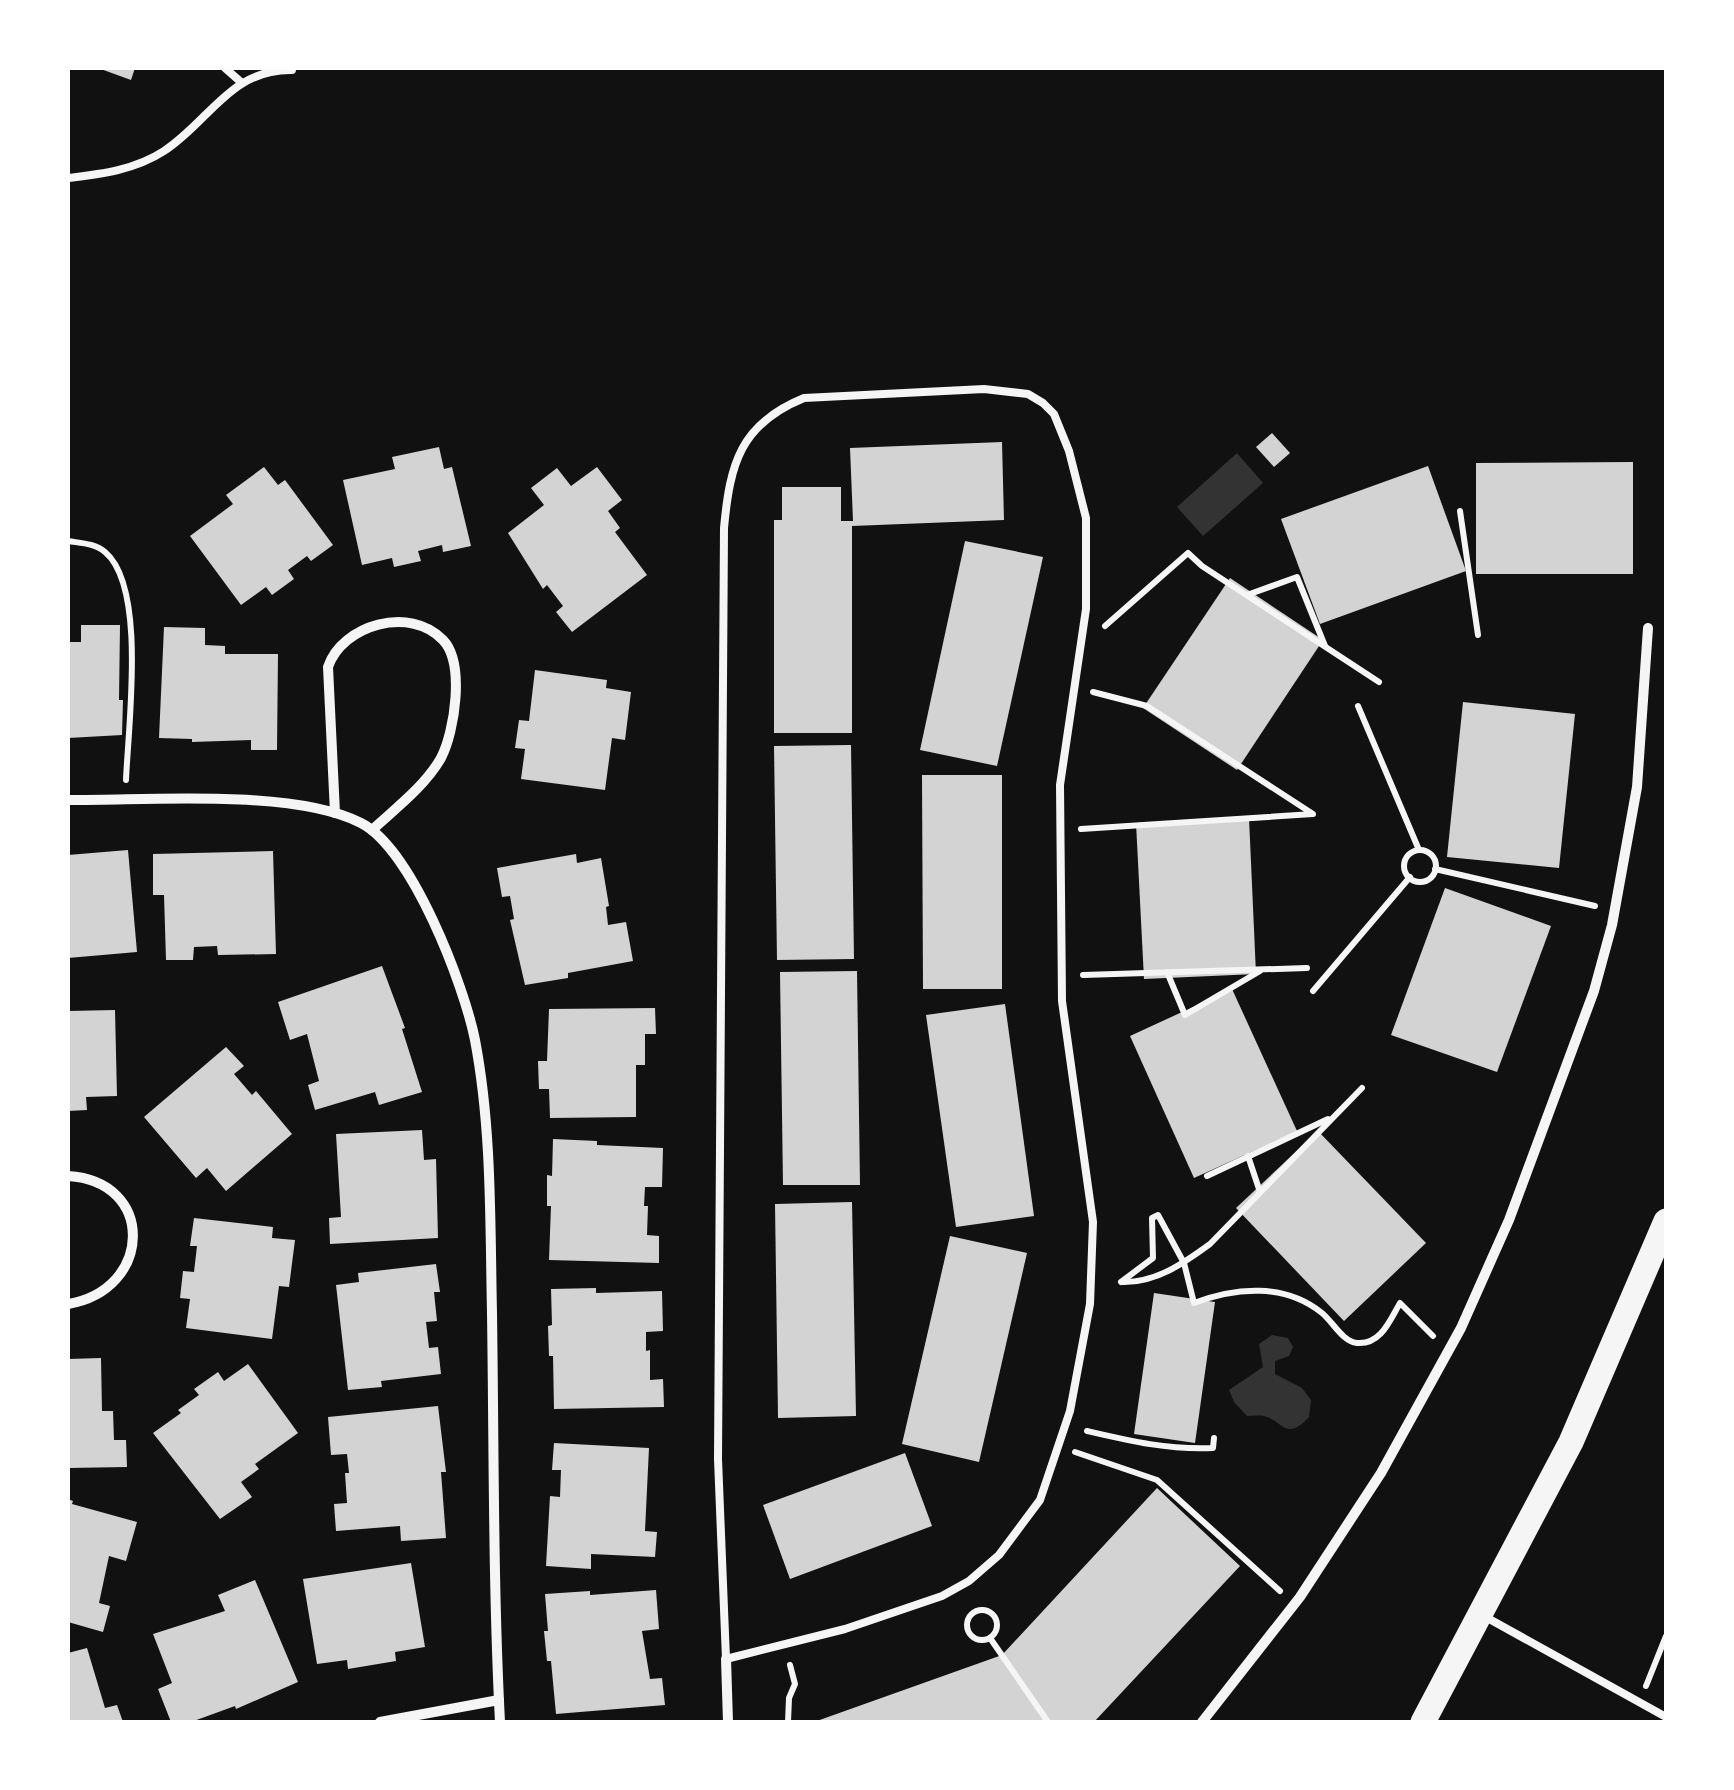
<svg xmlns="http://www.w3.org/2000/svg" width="1734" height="1790" font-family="'Noto Sans',sans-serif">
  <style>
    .water { fill: #333 }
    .building { fill: #d3d3d3 }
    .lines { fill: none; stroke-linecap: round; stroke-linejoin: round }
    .path { stroke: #f5f5f5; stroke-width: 6 }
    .service { stroke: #f5f5f5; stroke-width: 8 }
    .minor { stroke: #f5f5f5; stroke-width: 10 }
    .primary { stroke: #f5f5f5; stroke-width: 25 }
  </style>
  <rect width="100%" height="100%" fill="#111"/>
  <g class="water">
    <path d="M1237,453l26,30 -60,53 -26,-29z"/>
    <path d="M1272,1335l16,3 5,9 -4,9 -14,5v13l27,14 9,12 -2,17c-23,25 -26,4 -45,-1 -5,-1 -11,0 -17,0l-13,-14 -5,-12 34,-23 -4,-23z"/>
  </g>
  <g class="building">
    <path d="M98,68h37l-4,12z"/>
    <path d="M1272,433l18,20 -16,14 -18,-20z"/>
    <path d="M1002,442l2,78 -152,6v207h-78v-213h8v-33h59v34h12l-3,-73z"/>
    <path d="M439,447l5,22 8,-2 19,79 -28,6 -1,-7 -24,6 3,10 -27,6 -2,-9 -30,7 -19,-85 52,-11 -3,-12z"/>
    <path d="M1633,462v112h-157v-111z"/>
    <path d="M1428,466l38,105 -146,53 -39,-105z"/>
    <path d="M264,467l14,18 7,-5 48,65 -22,16 -4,-5 -19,14 6,9 -22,16 -6,-8 -25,18 -51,-69 43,-32 -7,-9z"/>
    <path d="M597,467l25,33 -14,11 12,17 -5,4 32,43 -75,57 -16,-20 7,-6 -16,-21 -4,4 -35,-56 36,-28 -13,-17 26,-20 14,18z"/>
    <path d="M965,541l78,16 -46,209 -77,-16z"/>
    <path d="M1230,578l93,62 -86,130 -94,-62z"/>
    <path d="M81,625h39l-1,75h4l-1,35 -54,3v-96h13z"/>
    <path d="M164,627l41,1v17l20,1v8h53l-1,96h-26v-10l-59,2v-3l-33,-1z"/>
    <path d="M535,670l72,10 -1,8 25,4 -6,48 -13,-2 -7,52 -84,-11 4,-30 -10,-1 4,-28 10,1z"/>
    <path d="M1463,702l112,12 -16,154 -112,-11z"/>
    <path d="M851,745l3,214 -77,1 -3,-214z"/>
    <path d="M922,775h80v214h-79z"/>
    <path d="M1249,818l7,156 -112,5 -8,-156z"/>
    <path d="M128,850l9,102 -69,6v-103z"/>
    <path d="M273,851l3,103 -58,1 -1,-9 -23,1 -1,13h-27l-2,-65h-11v-41z"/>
    <path d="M576,854l1,9 24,-5 8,48 -3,1 2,18 18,-3 7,39 -65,12v5l-43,7 -15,-65 4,-1 -4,-23 -8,1 -5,-29z"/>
    <path d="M1445,888l106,38 -54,146 -106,-37z"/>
    <path d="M382,966l23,62 -3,1 20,63 -43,13 -4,-13 -60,18 -7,-25 11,-4 -12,-47 -17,6 -12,-38z"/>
    <path d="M857,971l3,214h-77l-3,-213z"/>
    <path d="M1232,989l65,142 -103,47 -64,-142z"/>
    <path d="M1005,1004l29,212 -78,11 -30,-212z"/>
    <path d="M655,1008l1,26h-11v31h-9v52l-86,1 -1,-29h-10l-1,-28h9l2,-52z"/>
    <path d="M115,1010l2,86 -31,1 1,13 -19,1v-100z"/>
    <path d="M226,1047l18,19 -10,8 18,21 4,-4 36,43 -66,57 -19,-23 -11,10 -52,-61z"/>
    <path d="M422,1130l2,30 12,-1 2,79 -108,6 -1,-26 12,-1 -5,-83z"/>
    <path d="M1318,1131l108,112 -82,78 -108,-113z"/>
    <path d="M553,1139l44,2v4l66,3 -1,39h-17l-1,19h4l-1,29 12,1v27l-110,-3 2,-54h-4v-31l5,1z"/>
    <path d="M852,1202l4,214 -78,2 -3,-214z"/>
    <path d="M194,1218l79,9 -1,11 23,2 -6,47 -10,-1 -7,53 -86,-11 4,-29 -10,-1 3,-27 11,1 3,-26h-7z"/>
    <path d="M950,1236l77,17 -48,209 -77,-18z"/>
    <path d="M436,1264l4,28h-6l3,29 -11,1 3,26 9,-1 3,27 -60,7 1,6 -34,3 -12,-105 23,-3 -1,-9z"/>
    <path d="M596,1288v5l66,-2 1,40 -17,1v19l4,-1v30l13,-1 1,28 -110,2 -1,-53h-4l-1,-30 4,-1 -1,-36z"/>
    <path d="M1154,1293l61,9 -20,141 -61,-9z"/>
    <path d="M101,1358l1,53h11l1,29h12l1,27 -59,1v-109z"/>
    <path d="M248,1364l50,69 -43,31 4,5 -18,13 11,15 -32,22 -67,-86 28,-20 -3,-3 21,-15 -5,-6 24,-17 6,9z"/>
    <path d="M438,1406l8,66h-5l5,66 -45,3 -1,-15 -64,5 -2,-27 13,-1 -2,-30h4l-2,-19 -16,1 -3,-38z"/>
    <path d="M554,1443l95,5 -4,83 12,1 -2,25 -64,-3v15l-45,-3 4,-70 10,1 1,-27h-9z"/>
    <path d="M905,1453l27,73 -142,53 -27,-74z"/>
    <path d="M1157,1488l83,78 -146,156h-280l188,-67z"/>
    <path d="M68,1499l5,2 -1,3 65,18 -11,39 -17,-5 -10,47 11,3 -7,26 -35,-10z"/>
    <path d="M411,1563l14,84 -30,5 1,9 -48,8 -1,-9 -30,4 -14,-85z"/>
    <path d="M255,1580l43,102 -62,27 -1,-3 -44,16h-20l-13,-33 14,-6 -19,-49 72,-23 -7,-16z"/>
    <path d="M656,1590l3,39 -17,2 8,48 12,-1 3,27 -109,9 -5,-53h-4l-3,-30h4l-3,-37 45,-3v4z"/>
    <path d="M87,1648l18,60 12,-3 6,17h-55v-69z"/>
  </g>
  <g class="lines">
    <g class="path">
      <path d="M1460,511l18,124"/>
      <path d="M68,541c11,2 27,2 37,11 42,35 23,175 21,228"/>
      <path d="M1247,595l50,-18 28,69"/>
      <path d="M1105,626l83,-73 14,13 177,116"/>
      <path d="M1358,706l61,144"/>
      <path d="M1081,829l232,-15 -166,-108 -54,-14"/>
      <circle cx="1420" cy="866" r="16"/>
      <path d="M1435,869l160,37"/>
      <path d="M1167,972l18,43 75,-44"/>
      <path d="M1083,975l224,-7"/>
      <path d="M1313,991l97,-114"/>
      <path d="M1248,1156l12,36"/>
      <path d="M1207,1176l121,-57"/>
      <path d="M1121,1282l32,-24 -1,-40 6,-3 26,48 10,40c42,-16 91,-20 128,10 11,9 20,28 35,30 24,2 33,-23 43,-40l33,33"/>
      <path d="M1122,1282c34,1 62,-19 88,-38l152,-156"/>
      <path d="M1087,1431c43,10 81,19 126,17l1,-10"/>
      <path d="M1075,1452l82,28 123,111"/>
      <circle cx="982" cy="1625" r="15"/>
      <path d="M990,1638l58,84"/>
      <path d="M1646,1686l20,-50"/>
      <path d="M788,1722l1,-24 6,-14 -5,-19"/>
    </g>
    <g class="service">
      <path d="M225,68l17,15"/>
      <path d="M68,178c33,-4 67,-8 96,-27 46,-30 66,-82 128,-81"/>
      <path d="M984,389l44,5 15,9 11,11 15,37 17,67v91l-26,176 2,216 31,221 -3,82 -20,107 -30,89 -41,55 -30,26 -27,15 -97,33 -119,30 -8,-200 6,-931c6,-64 16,-104 80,-130z"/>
      <path d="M1482,1615l184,102"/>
    </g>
    <g class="minor">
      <path d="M68,800c78,1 225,-12 293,23 51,26 103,162 114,217 17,89 15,183 17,273 2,136 1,273 8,409"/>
      <path d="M335,813l-7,-146c14,-42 82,-62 115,-27 22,23 12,91 -2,118 -16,28 -45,50 -69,72"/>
      <path d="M68,1176c88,5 85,114 0,128"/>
      <path d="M726,1659l2,63"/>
      <path d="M380,1722l119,-22"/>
      <path d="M1202,1722l98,-125 81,-124 80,-145 48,-108 85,-229 18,-66 25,-138 11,-159"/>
    </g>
    <path class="primary" d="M1423,1722l148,-280 95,-221"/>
  </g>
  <rect width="1734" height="1790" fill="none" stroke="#ffffff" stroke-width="140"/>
</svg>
